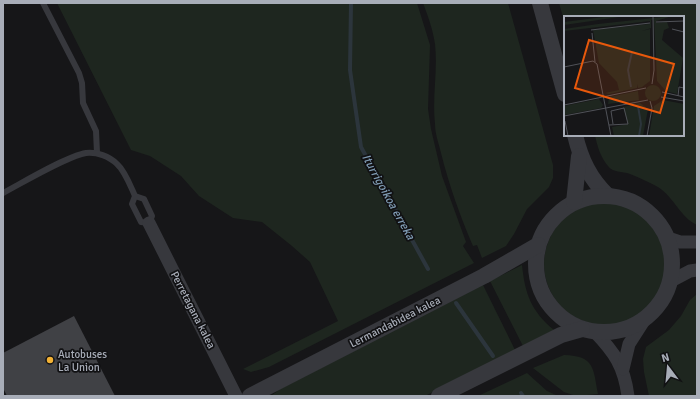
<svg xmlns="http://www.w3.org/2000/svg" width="700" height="399" font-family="Signika,sans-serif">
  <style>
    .green { fill: #1e261f }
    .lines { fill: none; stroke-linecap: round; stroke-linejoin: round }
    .stream { stroke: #2c353c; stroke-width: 4 }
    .building { fill: #404145 }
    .service { stroke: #37383d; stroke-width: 6 }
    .minor { stroke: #37383d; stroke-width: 13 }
    .tertiary { stroke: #37383d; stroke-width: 16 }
    .poi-dot { fill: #f2b134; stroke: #111113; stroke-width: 1.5 }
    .labels { text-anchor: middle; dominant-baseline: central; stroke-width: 3.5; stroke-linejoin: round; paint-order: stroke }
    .street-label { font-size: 11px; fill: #a8adb8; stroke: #111113 }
    .poi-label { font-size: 11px; fill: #a8adb8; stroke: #111113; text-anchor: start }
    .water-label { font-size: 12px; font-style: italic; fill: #7f9bb3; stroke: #111113 }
    .inset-river { fill: none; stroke: #2c353c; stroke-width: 2 }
    .inset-road { fill: none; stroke: #505258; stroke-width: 1 }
    .view { fill: #e8590c; fill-opacity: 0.15; stroke: #e8590c; stroke-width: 2 }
    .inset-edge { fill: none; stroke: #a8adb8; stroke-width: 2 }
  </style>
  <rect width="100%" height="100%" fill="#161618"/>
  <g class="green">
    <path d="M57,3h360l13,42 -2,64 3,20 11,47 24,66 -3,4 11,17 -205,104 -18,5 -8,-3 95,-48 -28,-59 -18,-16 -30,-24 -29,-4 -34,-22 -18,-20 -31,-20 -19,-6z"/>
    <path d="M423,3h85l45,162v13l-4,9 -22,22 -13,25 -8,12 -24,12 -5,-13 -4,1c-13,-30 -24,-61 -32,-93 -2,-9 -6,-19 -6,-29 -3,-27 3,-53 0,-80 -2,-14 -7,-28 -12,-41z"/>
    <path d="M559,3h138v222c-17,-8 -23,-28 -39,-38 -9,-5 -18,-9 -28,-13 -8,-3 -17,-1 -22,-8 -7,-8 -11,-20 -13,-31h88v-118h-118v7z"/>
    <circle cx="605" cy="264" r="61"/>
    <path d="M522,265c3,29 9,46 32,65l-31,16 -33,-65z"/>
    <path d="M483,285l32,65 -90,46h-154l9,-7z"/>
    <path d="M697,294v102h-48l-5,-24 -1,-13 3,-12 23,-17 12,-14 9,-16z"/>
    <path d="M564,355c31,1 29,13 34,39l-22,2 -12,-4 -31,-24z"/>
    <path d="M527,373l20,18 11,5h-80z"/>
  </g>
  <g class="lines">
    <g class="stream">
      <path d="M351,3l-1,67 11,77 67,122"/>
      <path d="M456,303l37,53"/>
      <path d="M521,393l2,3"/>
    </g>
  </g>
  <path class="building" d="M74,316l41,80h-108l-4,-8v-35z"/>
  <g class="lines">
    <g class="service">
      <path d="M43,3l36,70 3,10 1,20 13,28 1,22"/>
      <path d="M3,193c19,-10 64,-37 83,-40 11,-1 23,3 31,11 8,7 13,21 18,32l-3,8 9,18 8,1 3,-7 -8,-17 -9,-3"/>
    </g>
    <g class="minor">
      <path d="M149,223l87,173"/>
      <path d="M668,238l12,4h17"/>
      <path d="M671,281l19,-10 7,-1"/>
      <path d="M594,331c21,22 30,35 34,65"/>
      <path d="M623,369l6,-25 16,-25"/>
    </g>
    <g class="tertiary">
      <path d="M540,3l25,91"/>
      <path d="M575,135c6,25 15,44 33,61"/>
      <circle cx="604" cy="264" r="68"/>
      <path d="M574,202l5,-46"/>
      <path d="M250,396l234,-120 54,-31"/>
      <path d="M439,396l122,-61 21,-6"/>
    </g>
  </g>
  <circle class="poi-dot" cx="50" cy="360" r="4"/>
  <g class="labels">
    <g class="street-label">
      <text transform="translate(193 310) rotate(63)">Perretagana kalea</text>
      <text transform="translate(395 322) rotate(-27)">Lermandabidea kalea</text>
    </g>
    <g class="poi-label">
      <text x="58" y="354">Autobuses<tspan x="58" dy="13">La Union</tspan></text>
    </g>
    <g class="water-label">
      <text transform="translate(388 197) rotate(61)">Iturrigoikoa erreka</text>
    </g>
  </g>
  <g transform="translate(564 16)">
    <rect width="120" height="120" fill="#161618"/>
    <path d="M47,0h15l-62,9v-3zM108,0l-16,5v2l11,-1 2,6 -5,2 -2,10 21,18 -6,36 -11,-3 -9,-10 -3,-62 -3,1v8l-9,3 8,-2v52l-8,6 -4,1 -1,-4v4l-28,6 -4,-1 14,-3 -2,-8 -18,-19 -6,-33 57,-6v-3l-86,10v-2l34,-5zM81 77a8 8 0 1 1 16 0a8 8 0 1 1-16 0ZM74,75l1,9 -31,4 1,-7zM35,83l4,6 -2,3 -37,7v-9zM99,84l21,4v32h-35l5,-30zM76,87l8,6 -5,27h-29l-2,-9 16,-3 -5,-17z" fill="#1e261f"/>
    <path class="inset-river" d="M67,71l-3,-17 4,-18M74,90l3,18 -2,12"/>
    <path class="inset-road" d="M92,6l28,-1M108,13l12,3M27,14l59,-7M28,17l3,29M0,51l29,-6 4,3 14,72M88,68l2,-14 -1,-54M98,76l22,5M114,80l1,-9 5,1M97,81l23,4M0,89l82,-17M0,100l84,-16M1,105l3,15M45,109l19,-1 -4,-16 -13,3 2,13M83,120l5,-28 -2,-7"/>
    <path class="view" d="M25,24l85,24 -14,49 -85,-25z"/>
    <rect width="120" height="120" class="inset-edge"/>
  </g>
  <rect width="700" height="399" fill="none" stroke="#a8adb8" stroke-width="8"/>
  <g transform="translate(668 367) rotate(344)" stroke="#111113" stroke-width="3" paint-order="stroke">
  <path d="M0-3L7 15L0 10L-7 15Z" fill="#a8adb8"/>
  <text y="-6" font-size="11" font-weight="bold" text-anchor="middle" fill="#a8adb8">N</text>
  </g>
</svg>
